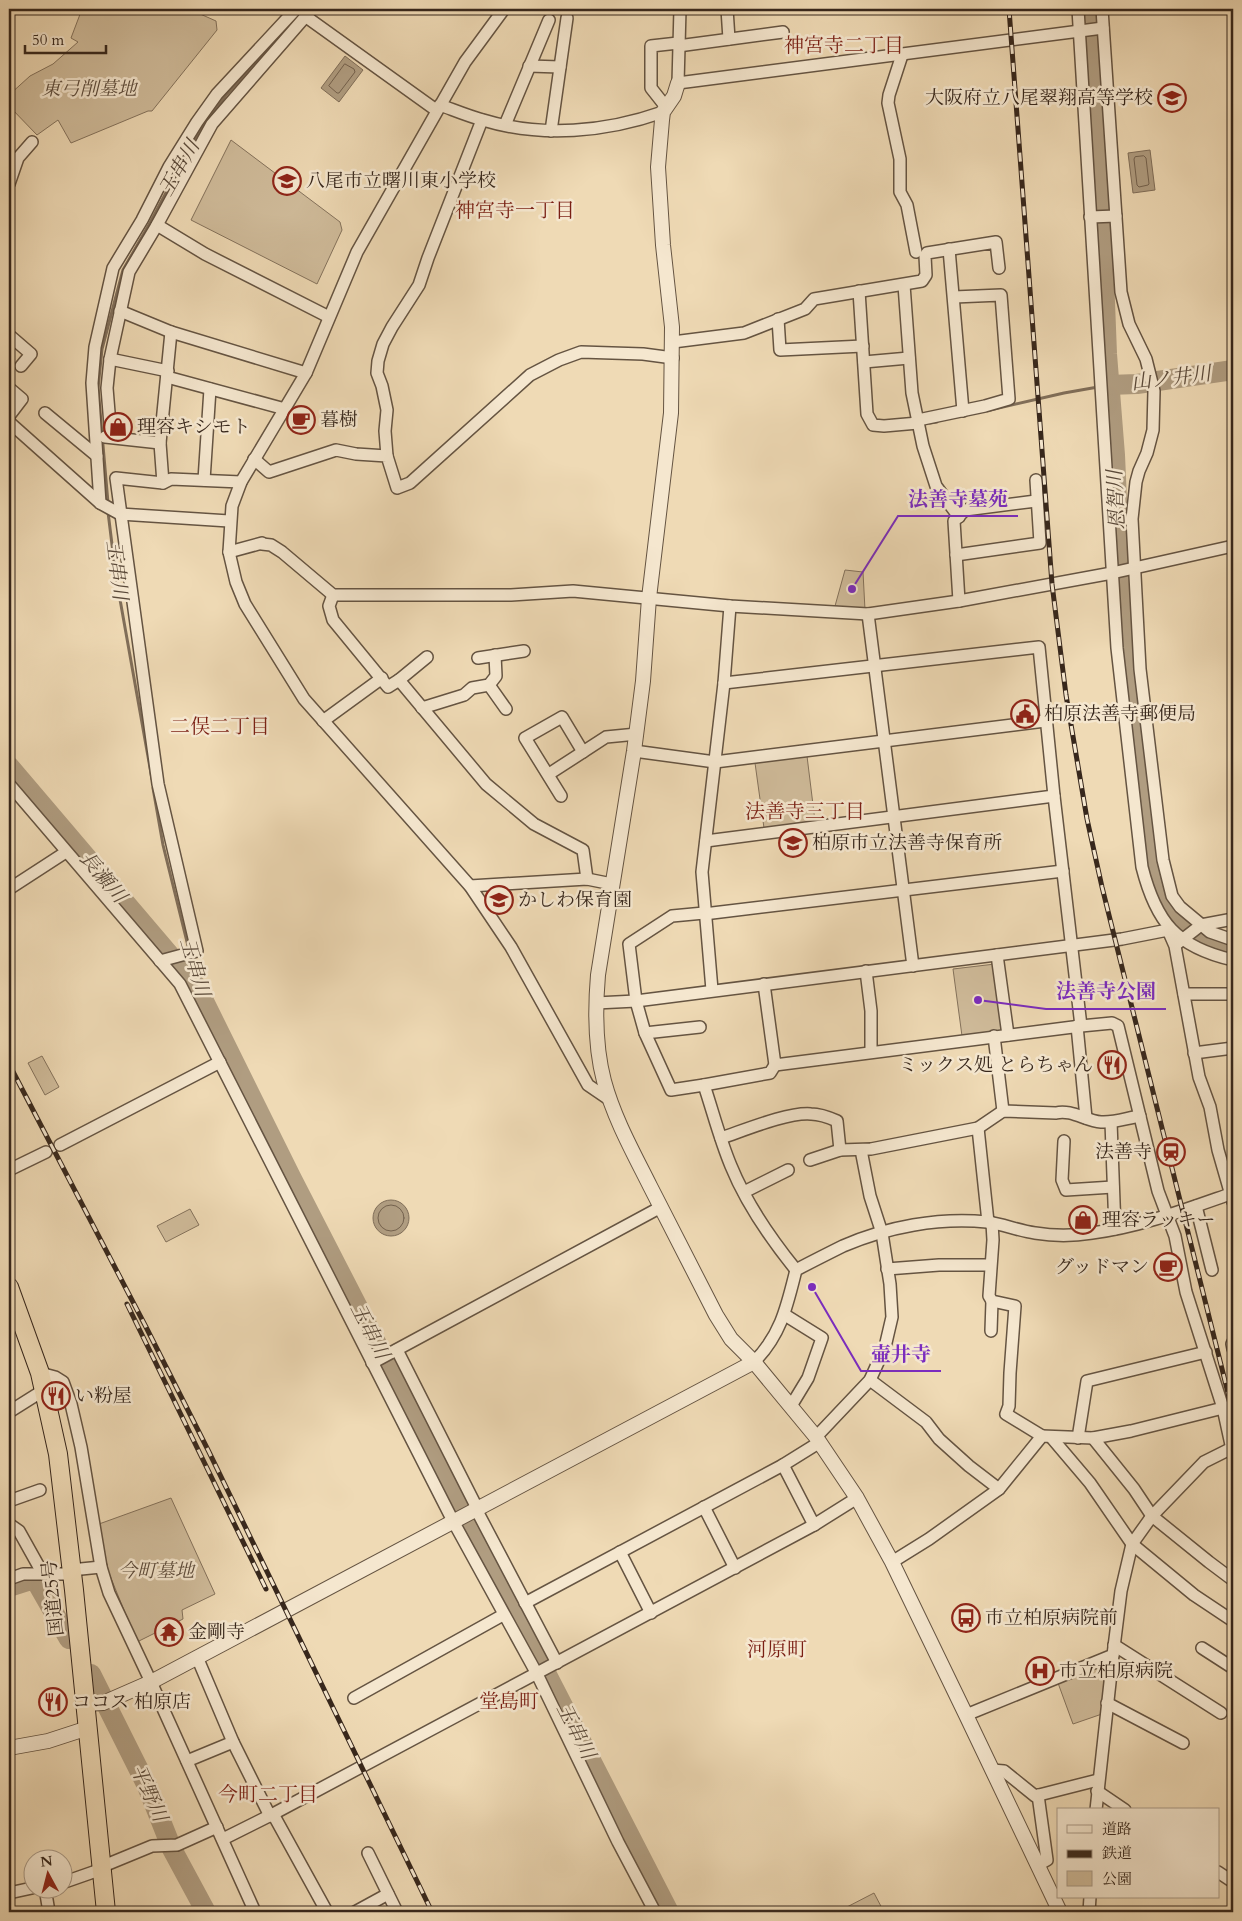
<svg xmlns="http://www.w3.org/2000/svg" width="1242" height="1921" font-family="Cardo,'Noto Serif JP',serif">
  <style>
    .green { fill: #d0bc9b; stroke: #84725c }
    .water { fill: #b09d81; stroke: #806e59 }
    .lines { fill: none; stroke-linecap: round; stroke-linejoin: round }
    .shore { stroke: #74624e; stroke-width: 1 }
    .stream { stroke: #806e59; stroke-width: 3 }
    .river { stroke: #b09d81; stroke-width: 20 }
    .minor-casing { stroke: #655442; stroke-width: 14 }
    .tertiary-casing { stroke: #655442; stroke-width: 16 }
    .trunk-casing { stroke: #37271c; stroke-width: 20 }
    .minor { stroke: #f5e7cf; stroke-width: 11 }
    .tertiary { stroke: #f5e7cf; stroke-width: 14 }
    .trunk { stroke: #efdab5; stroke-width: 18 }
    .rail-casing { stroke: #37271c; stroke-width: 5 }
    .rail { stroke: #f5e7cf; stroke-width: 3; stroke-dasharray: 9; stroke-linecap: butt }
    .labels { text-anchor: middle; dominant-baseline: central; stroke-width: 5; stroke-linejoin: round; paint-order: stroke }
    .park-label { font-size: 19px; font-style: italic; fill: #5d4c3c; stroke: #f5e7cf }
    .poi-label { font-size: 19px; fill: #37271c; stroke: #f5e7cf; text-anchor: start }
    .street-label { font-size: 19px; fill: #37271c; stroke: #f5e7cf }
    .neighbourhood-label { font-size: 20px; fill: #7a1f14; stroke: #f5e7cf }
    .water-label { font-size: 20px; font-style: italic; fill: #5b4a3a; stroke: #f5e7cf }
    .leader { fill: none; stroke: #7b2cbf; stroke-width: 2 }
    .callout-dot { fill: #7b2cbf; stroke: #f5e7cf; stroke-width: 2 }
    .callout-label { font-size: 20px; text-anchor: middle; font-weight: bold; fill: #7b2cbf; stroke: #f5e7cf; stroke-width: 5; stroke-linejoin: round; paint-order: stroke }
  </style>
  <rect width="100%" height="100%" fill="#efdab5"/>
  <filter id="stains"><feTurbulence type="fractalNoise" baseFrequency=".004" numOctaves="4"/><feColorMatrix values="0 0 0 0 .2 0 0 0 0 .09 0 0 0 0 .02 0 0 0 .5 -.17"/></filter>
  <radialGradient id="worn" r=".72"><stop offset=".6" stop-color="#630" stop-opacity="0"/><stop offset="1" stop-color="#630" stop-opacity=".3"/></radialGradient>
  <g class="green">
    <path d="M82,9h107l27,12 1,9 -65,81h-4l-77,32 -13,-23 -21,15 -28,-29v-11l21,-19 23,-12 25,-22 -7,-4z"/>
    <path d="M231,140l109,82 2,8 -25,54 -126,-64z"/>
    <path d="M845,570l18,2 2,38 -30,-4z"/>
    <path d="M807,756l8,65 -51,7 -9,-65z"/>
    <path d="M995,964l8,66 -41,6 -9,-67z"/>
    <path d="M42,1056l17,31 -14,8 -17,-32z"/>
    <path d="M190,1209l9,16 -33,17 -9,-16z"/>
    <path d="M171,1498l44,96 -33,16 1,9 -46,23 -31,-76 -7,-42z"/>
    <path d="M1109,1662l-7,52 -29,10 -15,-41z"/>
    <path d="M874,1893l10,19h-36l-3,-4z"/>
  </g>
  <g class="water">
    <path d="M345,56l18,14 -24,32 -18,-14z"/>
    <path d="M1150,150l5,40 -22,3 -5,-40z"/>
    <circle cx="391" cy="1218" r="18"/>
  </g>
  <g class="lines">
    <g class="shore">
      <path d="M345,64l9,5 1,3 -16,21h-2l-8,-7z"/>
      <path d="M1144,156l2,2 3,26 -1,1 -9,2 -2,-2 -3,-26 1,-2z"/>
      <circle cx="391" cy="1218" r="13"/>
    </g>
    <g class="stream">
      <path d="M990,410l74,-17 34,-6"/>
      <path d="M930,423l7,-1"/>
      <path d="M108,503l-10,-115 4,-39 21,-79 27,-47 44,-83 12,-17 20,-28 78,-86"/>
      <path d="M108,512l8,65 36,202"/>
      <path d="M153,788l10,57 26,105"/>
      <path d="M191,956l6,31"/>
    </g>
    <g class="river">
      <path d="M1089,9l12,190 6,155 8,101 5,113 35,301c4,14 6,31 14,44 13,20 44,31 64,36"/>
      <path d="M1109,385l28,-1 96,-14"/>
      <path d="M9,766l188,221 94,190 378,735"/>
      <path d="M9,1587l22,-7 6,3 32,56"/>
      <path d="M91,1674l56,112 25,63 34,63"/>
    </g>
    <defs>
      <g id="minor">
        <path d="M504,9l-39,53 -108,190 -51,121 -65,109 -9,24 -3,46 7,30 9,22 59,95 166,187 41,61 77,138 22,15"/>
        <path d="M680,9l-2,74 425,-55"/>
        <path d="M727,9l2,30"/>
        <path d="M1078,9l39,639 25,219c14,55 34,80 91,93"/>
        <path d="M1102,9l19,283 8,32 17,35 8,32 -1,39 -6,23 -8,18 -3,11 -4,37 8,150 23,191 9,36 8,11 30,25 23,8"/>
        <path d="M305,16l131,94"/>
        <path d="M678,46l105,-14"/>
        <path d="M902,55l-13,40 -1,8 12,56v33l7,13 9,47"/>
        <path d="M529,66l31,1"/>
        <path d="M440,105c14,5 28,11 43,15 59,18 123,12 180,-8"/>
        <path d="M666,107l-15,-19v-42l27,-3"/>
        <path d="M505,125l44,-105"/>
        <path d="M551,131l16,-113"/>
        <path d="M9,184l9,-26 14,-16"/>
        <path d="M1090,217l26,-1"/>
        <path d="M157,225l48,29 124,63"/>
        <path d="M949,249l14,162"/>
        <path d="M904,285l8,108 11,53 13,40 23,31"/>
        <path d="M859,291l8,123 6,11 11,1 34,-3"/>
        <path d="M120,311l51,21 135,41"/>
        <path d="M778,319l2,31 83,-4"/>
        <path d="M9,335l22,19 -10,12"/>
        <path d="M673,342l71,-9 61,-24 9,-10 108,-18 4,-6 -1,-19 2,-3 69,-11 3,26"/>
        <path d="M110,359l58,12"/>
        <path d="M864,362l45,-4"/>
        <path d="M167,377l118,32"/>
        <path d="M9,388l13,11 -13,17"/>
        <path d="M45,413l52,43"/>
        <path d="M918,420l67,-14 24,-7 -8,-104 -47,2"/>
        <path d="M9,422l91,81 20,11 109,7"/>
        <path d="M105,437l55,6"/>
        <path d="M111,437l-4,-49 3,-29 19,-87 28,-47 55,-101 100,-115"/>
        <path d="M387,456l-2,-25 2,-21 -5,-24 -5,-13 1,-12 5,-17 9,-17 27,-42 9,-27 54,-138"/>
        <path d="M254,459l15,13 67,-22 20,4 31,2 10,32 13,-5 120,-108 29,-15 22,-8 62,2 30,4"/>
        <path d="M204,480l6,-91"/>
        <path d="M163,483l-3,-40 11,-111"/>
        <path d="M100,503l-8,-120 3,-36 18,-79 29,-48 27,-53 28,-45 20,-28 79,-85"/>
        <path d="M262,544l9,1 11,7 51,43h178l62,-4 157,15 138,8 91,-13 153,-28 121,-27"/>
        <path d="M229,552l33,-9"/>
        <path d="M956,555l84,-12 -4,-63"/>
        <path d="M333,595l-4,11 4,14 55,67 11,-7 87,104 48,40 49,26 4,29"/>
        <path d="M959,601l-5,-80 11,-11 71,-9"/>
        <path d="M868,614l45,352"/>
        <path d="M478,658l46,-7"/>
        <path d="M399,680l28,-23"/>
        <path d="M724,683l315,-36 15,149 27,230"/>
        <path d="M489,685l17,24"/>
        <path d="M422,708l42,-13 8,-7 17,-3 7,-9 -1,-21"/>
        <path d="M323,721l59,-43"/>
        <path d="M634,751l81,11 330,-41"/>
        <path d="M549,774l57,-37 31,-3"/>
        <path d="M9,784l171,200 273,537 84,153 81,168 37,70"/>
        <path d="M561,796l-36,-58 37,-21 21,35"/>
        <path d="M706,841l348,-45"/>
        <path d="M470,886l117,-7 25,5"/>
        <path d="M9,889l57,-37"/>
        <path d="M704,913l-32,3 -43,28 7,57 9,32 26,57 33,-5c9,27 16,55 27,81 15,37 40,73 65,104"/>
        <path d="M704,914l359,-43"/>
        <path d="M1178,943l23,-18 32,-6"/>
        <path d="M997,955l11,80"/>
        <path d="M160,961l37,-10 -39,-167 -42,-306 47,5 8,-4 70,3"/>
        <path d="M866,971l5,40v41"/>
        <path d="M764,984l11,81 306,-39 31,-3 6,3 40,165 17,45 11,56 37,116 10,46"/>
        <path d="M712,990l-10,-118 22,-189 6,-77"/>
        <path d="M1184,994h49"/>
        <path d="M596,1003l40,-2 486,-62 46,-9 7,16 24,131 11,30 8,43 15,52"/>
        <path d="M1077,1026l9,92"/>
        <path d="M645,1033l55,-6"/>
        <path d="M994,1036l9,75"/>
        <path d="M1194,1053l39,-5"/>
        <path d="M704,1085l66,-12 5,-8"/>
        <path d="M1111,1122l4,107"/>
        <path d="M978,1128l10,94"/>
        <path d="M721,1138c24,-8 67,-26 90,-24 9,0 17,3 26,7l3,29"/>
        <path d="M1064,1141l-2,39 4,10 47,-3"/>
        <path d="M60,1145l160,-83"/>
        <path d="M810,1160l30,-10 31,-1 107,-21 25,-17 53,2c15,-4 30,8 45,9 13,1 26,-4 39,-6"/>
        <path d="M9,1170l37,-18"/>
        <path d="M744,1192l44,-22"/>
        <path d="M1196,1206l16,64"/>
        <path d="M992,1223l1,17 -4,56 3,5 23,5 -5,67 -1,33 -3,8 36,22"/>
        <path d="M887,1269l52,-4h51"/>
        <path d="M785,1315l37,23 -14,40 -17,28"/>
        <path d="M991,1331l1,-30"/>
        <path d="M1233,1342l-1,2 1,5"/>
        <path d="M397,1350l80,158"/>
        <path d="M754,1362c27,-27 33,-56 42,-92 15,-8 31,-16 47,-24 44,-19 96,-29 144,-24 16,2 32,9 48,11 18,3 39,3 57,0 48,-6 95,-24 141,-40"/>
        <path d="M372,1363l289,-156"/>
        <path d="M40,1373l15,4 8,5 8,22 10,43 20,120 8,26 42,89 104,230"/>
        <path d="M870,1380l56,42 13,17 30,27 30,23"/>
        <path d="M9,1412l35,-22"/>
        <path d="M816,1437l54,-57 15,-33 7,-30 -2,-33 -8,-51 -12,-37 -9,-46"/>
        <path d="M1051,1437l39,46 42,61 62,51 39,26"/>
        <path d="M1078,1438l9,-57 119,-29"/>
        <path d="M1093,1438l41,51 18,27 57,46 24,18"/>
        <path d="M783,1465l31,60"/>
        <path d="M9,1501l31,-11"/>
        <path d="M704,1507l31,61"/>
        <path d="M476,1509l81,154"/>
        <path d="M9,1524l10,7 24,43"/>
        <path d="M620,1552l31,61"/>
        <path d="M892,1562l37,-23 70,-50 43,-53 51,2 38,-7 92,-23"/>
        <path d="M71,1570l30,-3"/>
        <path d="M9,1579l14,-5h49"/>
        <path d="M525,1603l258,-138 37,-23"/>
        <path d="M1114,1645l107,68"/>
        <path d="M1202,1648l31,20"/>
        <path d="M197,1657l36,85 37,74"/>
        <path d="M354,1698l149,-83"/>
        <path d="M1107,1703l76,40"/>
        <path d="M966,1715l147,-60 8,-64 11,-47 20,-28 52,-54 28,-14"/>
        <path d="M187,1761l46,-19"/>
        <path d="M992,1770l12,1 31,25 63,-16"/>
        <path d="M1097,1791l28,19"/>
        <path d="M1096,1810l17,-155"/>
        <path d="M273,1814l54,98"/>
        <path d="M223,1839l50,-25 541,-289 43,-27"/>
        <path d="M368,1853l29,59"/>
        <path d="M1038,1865l9,-5 -9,-65"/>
        <path d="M101,1867l51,-21 25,-1 40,-18"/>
        <path d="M1218,1872l15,10"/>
        <path d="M62,1883l40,-14"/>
        <path d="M45,1888l4,24"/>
        <path d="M9,1893l23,-5"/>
        <path d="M355,1912l33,-18"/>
        <path d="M1089,1912l1,-15"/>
      </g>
      <g id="tertiary">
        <path d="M678,83l-4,13 -11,16 -1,8 -4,47 5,78 9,82 -1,86 -22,185 -6,83 -9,70 -36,224c-3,35 -3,72 6,106 10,37 29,71 46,105 22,43 44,86 66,129l15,24 23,23 62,75 41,61 35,64 74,153 94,197"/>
        <path d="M85,1704l18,-1 48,-21 603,-320"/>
        <path d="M9,1748l39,-7 40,-13"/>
      </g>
      <path id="trunk" d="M9,1287l31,86 18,81 16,136 32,322"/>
    </defs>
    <use href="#minor" class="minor-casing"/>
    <use href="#tertiary" class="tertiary-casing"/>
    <use href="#trunk" class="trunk-casing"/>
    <use href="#minor" class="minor"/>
    <use href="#tertiary" class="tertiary"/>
    <use href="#trunk" class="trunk"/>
    <defs>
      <g id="rail">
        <path d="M1009,9l43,575 14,111 21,124 15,68 131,526"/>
        <path d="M9,1064l137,263 63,125 223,460"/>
        <path d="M127,1304l139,285"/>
      </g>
    </defs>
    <use href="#rail" class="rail-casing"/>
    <use href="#rail" class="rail"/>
  </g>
  <defs>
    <symbol id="school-ring" viewBox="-11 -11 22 22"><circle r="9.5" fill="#f5e7cf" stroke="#8f2418" stroke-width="1.5"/><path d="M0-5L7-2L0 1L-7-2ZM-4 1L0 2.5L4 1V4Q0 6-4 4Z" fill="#8f2418"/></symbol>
    <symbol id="cafe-ring" viewBox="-11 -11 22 22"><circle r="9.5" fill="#f5e7cf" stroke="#8f2418" stroke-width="1.5"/><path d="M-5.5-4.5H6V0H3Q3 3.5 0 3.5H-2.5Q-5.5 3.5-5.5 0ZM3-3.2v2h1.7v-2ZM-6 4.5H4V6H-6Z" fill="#8f2418"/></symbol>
    <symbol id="shop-ring" viewBox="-11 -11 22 22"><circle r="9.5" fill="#f5e7cf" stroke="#8f2418" stroke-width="1.5"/><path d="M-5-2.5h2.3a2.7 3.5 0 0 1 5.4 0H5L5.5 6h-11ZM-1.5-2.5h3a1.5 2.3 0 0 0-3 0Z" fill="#8f2418"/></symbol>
    <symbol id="civic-ring" viewBox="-11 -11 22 22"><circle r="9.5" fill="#f5e7cf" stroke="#8f2418" stroke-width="1.5"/><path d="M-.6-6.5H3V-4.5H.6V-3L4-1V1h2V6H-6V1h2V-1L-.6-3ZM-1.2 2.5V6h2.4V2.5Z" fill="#8f2418"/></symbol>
    <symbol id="restaurant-ring" viewBox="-11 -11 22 22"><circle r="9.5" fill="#f5e7cf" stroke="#8f2418" stroke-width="1.5"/><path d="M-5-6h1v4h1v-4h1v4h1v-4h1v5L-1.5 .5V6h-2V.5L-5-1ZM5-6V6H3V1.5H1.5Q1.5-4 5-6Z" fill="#8f2418"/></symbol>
    <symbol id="station-ring" viewBox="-11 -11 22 22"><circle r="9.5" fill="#f5e7cf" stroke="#8f2418" stroke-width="1.5"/><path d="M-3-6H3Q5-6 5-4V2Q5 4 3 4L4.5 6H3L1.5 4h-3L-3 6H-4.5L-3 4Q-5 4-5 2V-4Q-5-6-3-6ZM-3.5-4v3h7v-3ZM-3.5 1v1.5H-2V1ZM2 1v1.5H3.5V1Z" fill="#8f2418"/></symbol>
    <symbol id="bus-ring" viewBox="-11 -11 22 22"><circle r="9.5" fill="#f5e7cf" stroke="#8f2418" stroke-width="1.5"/><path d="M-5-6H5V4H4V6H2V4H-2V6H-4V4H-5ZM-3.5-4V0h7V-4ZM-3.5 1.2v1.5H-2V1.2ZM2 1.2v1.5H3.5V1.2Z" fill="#8f2418"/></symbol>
    <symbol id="temple-ring" viewBox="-11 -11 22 22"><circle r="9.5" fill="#f5e7cf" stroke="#8f2418" stroke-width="1.5"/><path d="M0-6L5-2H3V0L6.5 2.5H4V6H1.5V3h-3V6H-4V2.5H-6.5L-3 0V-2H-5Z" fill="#8f2418"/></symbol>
    <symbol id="hospital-ring" viewBox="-11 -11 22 22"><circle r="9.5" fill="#f5e7cf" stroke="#8f2418" stroke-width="1.5"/><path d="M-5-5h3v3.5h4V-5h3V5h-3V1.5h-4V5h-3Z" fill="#8f2418"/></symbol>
  </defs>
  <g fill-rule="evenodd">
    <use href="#school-ring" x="1156" y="82" width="32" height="32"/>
    <use href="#school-ring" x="271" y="165" width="32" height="32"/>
    <use href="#cafe-ring" x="285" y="404" width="32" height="32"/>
    <use href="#shop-ring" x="102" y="411" width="32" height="32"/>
    <use href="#civic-ring" x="1009" y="698" width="32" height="32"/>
    <use href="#school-ring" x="777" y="827" width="32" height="32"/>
    <use href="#school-ring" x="483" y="884" width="32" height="32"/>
    <use href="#restaurant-ring" x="1096" y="1049" width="32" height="32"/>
    <use href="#station-ring" x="1155" y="1136" width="32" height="32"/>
    <use href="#shop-ring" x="1067" y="1204" width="32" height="32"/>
    <use href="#cafe-ring" x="1152" y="1251" width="32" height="32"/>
    <use href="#restaurant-ring" x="40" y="1380" width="32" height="32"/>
    <use href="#bus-ring" x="950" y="1602" width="32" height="32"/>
    <use href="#temple-ring" x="153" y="1616" width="32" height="32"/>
    <use href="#hospital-ring" x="1024" y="1655" width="32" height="32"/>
    <use href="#restaurant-ring" x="37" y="1686" width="32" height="32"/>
  </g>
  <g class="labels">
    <g class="park-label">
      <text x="89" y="89">東弓削墓地</text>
      <text x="156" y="1571">今町墓地</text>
    </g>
    <g class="poi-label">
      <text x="1153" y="98" text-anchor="end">大阪府立八尾翠翔高等学校</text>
      <text x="306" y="181">八尾市立曙川東小学校</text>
      <text x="320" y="420">暮樹</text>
      <text x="137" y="427">理容キシモト</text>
      <text x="1044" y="714">柏原法善寺郵便局</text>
      <text x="812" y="843">柏原市立法善寺保育所</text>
      <text x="518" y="900">かしわ保育園</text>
      <text x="1093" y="1065" text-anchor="end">ミックス処 とらちゃん</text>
      <text x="1152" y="1152" text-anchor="end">法善寺</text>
      <text x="1102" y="1220">理容ラッキー</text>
      <text x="1149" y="1267" text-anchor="end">グッドマン</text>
      <text x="75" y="1396">い粉屋</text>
      <text x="985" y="1618">市立柏原病院前</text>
      <text x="188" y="1632">金剛寺</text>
      <text x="1059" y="1671">市立柏原病院</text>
      <text x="72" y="1702">ココス 柏原店</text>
    </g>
    <g class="street-label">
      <text transform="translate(53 1598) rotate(-96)">国道25号</text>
    </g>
    <g class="neighbourhood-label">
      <text x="844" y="45">神宮寺二丁目</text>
      <text x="515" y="210">神宮寺一丁目</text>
      <text x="220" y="726">二俣二丁目</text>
      <text x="805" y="811">法善寺三丁目</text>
      <text x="777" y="1649">河原町</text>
      <text x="509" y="1701">堂島町</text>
      <text x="268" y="1794">今町二丁目</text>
    </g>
    <g class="water-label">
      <text transform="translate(179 168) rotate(-60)">玉串川</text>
      <text transform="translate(1171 378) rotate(-7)">山ノ井川</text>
      <text transform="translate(1116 500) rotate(-93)">恩智川</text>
      <text transform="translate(117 570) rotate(83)">玉串川</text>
      <text transform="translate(103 877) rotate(50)">長瀬川</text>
      <text transform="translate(195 967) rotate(74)">玉串川</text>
      <text transform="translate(370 1331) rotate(63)">玉串川</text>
      <text transform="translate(576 1731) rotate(63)">玉串川</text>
      <text transform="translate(149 1793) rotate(66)">平野川</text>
    </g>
  </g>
  <path class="leader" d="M852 589L898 516H1018M978 1000L1046 1009H1166M812 1287L861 1371H941"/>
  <g class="callout-dot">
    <circle cx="852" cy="589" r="5"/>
    <circle cx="978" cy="1000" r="5"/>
    <circle cx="812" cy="1287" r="5"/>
  </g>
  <g class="callout-label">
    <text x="958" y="506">法善寺墓苑</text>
    <text x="1106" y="998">法善寺公園</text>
    <text x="901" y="1361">壷井寺</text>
  </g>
  <rect width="1242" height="1921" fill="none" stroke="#efdab5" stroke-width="30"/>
  <rect x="10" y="10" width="1222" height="1901" fill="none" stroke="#37271c" stroke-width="2.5"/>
  <rect x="15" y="15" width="1212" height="1891" fill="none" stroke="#37271c"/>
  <rect x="1057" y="1808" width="162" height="90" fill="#f5e7cf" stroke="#a99a87"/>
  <rect x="1067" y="1825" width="25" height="8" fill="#f5e7cf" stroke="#a99a87"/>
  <text x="1102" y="1834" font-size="15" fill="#37271c">道路</text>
  <rect x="1067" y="1850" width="25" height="8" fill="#37271c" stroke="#a99a87"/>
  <text x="1102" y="1858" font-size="15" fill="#37271c">鉄道</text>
  <rect x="1067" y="1871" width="25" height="15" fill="#d0bc9b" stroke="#a99a87"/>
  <text x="1102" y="1884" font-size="15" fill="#37271c">公園</text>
  <g transform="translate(48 1874) rotate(353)"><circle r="24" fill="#f5e7cf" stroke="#a99a87"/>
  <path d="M0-4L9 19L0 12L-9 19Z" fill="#8f2418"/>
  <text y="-8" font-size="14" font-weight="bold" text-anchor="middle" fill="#37271c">N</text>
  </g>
  <path d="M25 45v8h81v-8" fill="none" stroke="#37271c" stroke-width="2.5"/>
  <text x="32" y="45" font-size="15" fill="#37271c" stroke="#f5e7cf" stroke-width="4" paint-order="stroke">50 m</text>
  <rect width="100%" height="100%" filter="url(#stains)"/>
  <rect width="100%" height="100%" fill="url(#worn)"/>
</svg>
